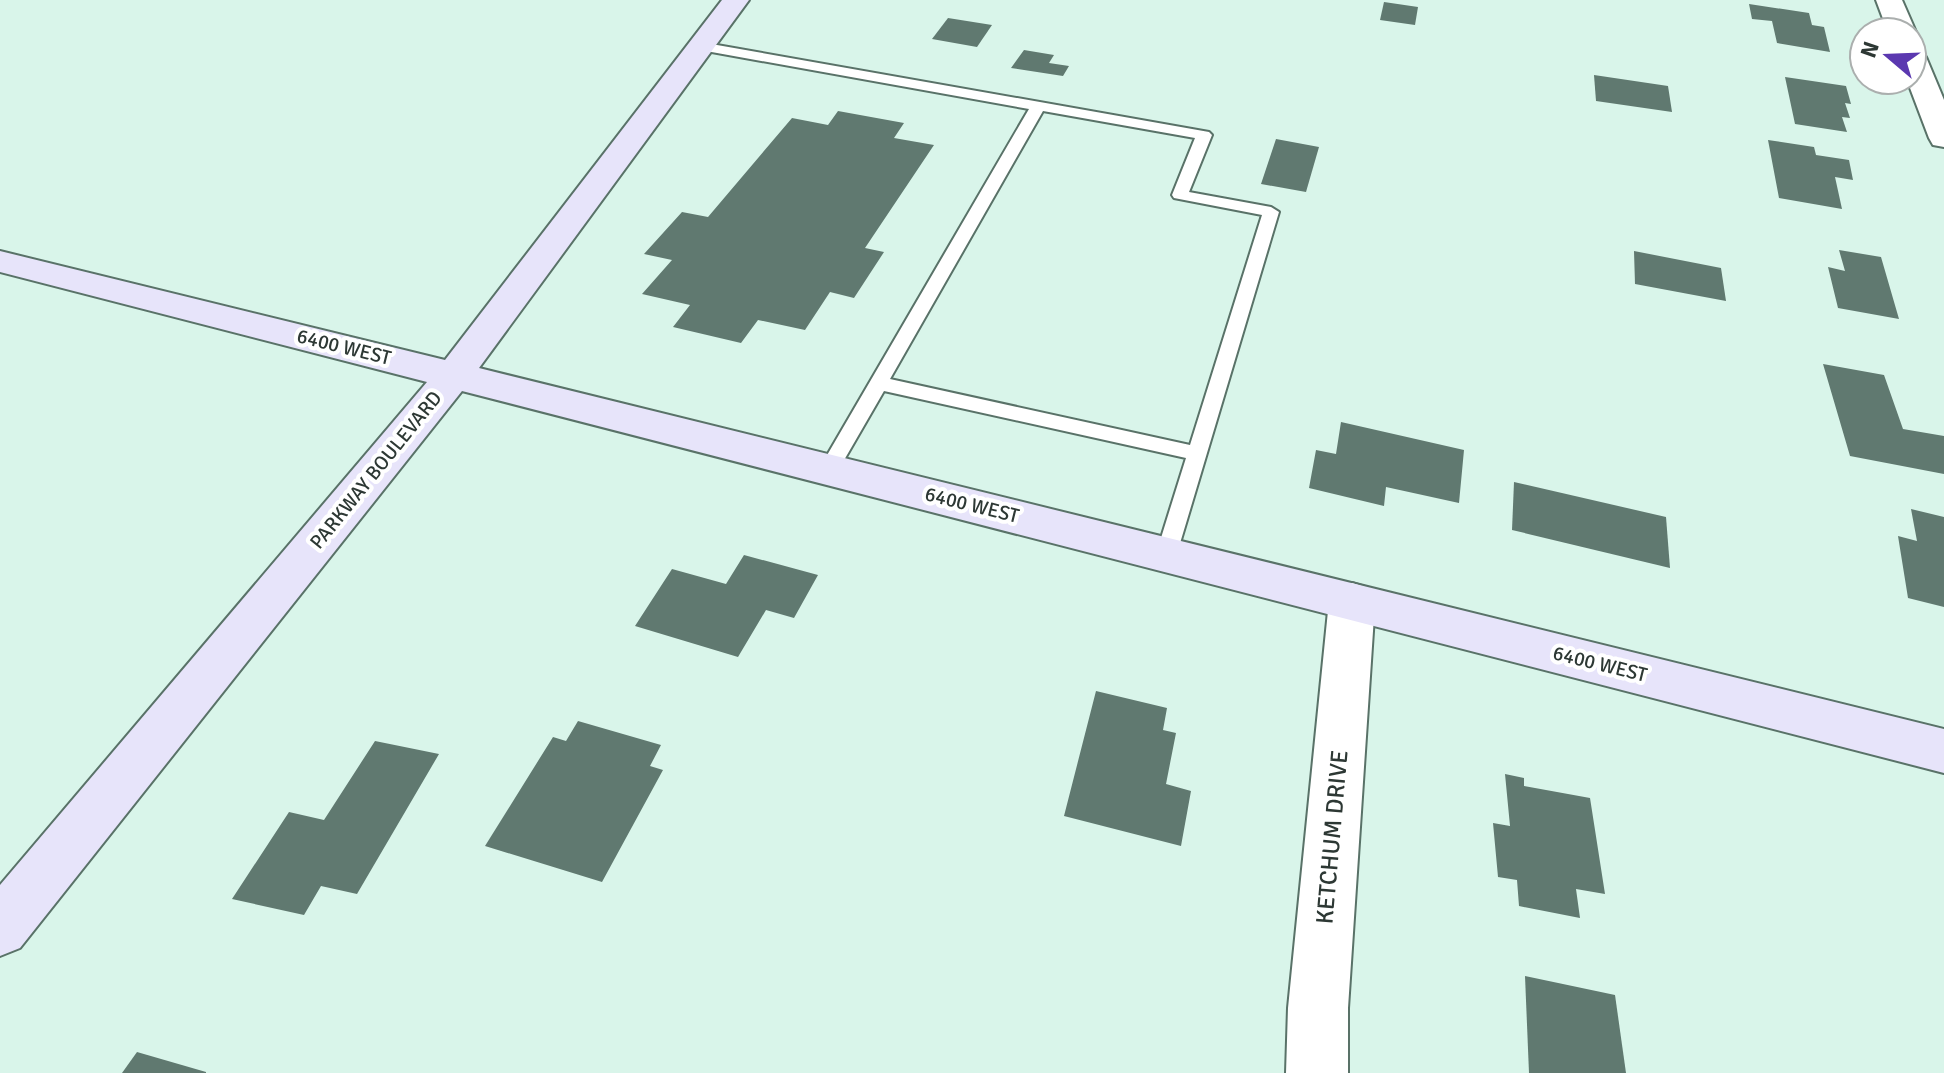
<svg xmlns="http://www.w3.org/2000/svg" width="1944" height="1073" font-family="Signika,sans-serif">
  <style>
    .building { fill: #607970 }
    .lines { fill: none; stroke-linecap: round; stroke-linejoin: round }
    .lane-casing { stroke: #597268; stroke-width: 4 }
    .street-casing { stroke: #597268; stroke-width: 4 }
    .secondary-casing { stroke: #597268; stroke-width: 4 }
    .lane { fill: #fff; fill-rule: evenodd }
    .street { fill: #fff; fill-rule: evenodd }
    .secondary { fill: #e7e4fa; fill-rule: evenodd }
    .labels { text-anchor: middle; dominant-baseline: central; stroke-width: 8; stroke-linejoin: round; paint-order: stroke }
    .street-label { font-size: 20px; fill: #2d3834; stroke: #fff }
    .near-street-label { font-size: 24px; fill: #2d3834; stroke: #fff }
  </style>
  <rect width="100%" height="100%" fill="#d9f5ea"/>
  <g class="building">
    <path d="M1384,2l34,5 -3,18 -35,-5z"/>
    <path d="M1749,4l60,9 3,12 12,2 6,25 -53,-9 -5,-22 -20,-2z"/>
    <path d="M948,18l44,7 -15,22 -45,-8z"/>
    <path d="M1024,50l30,5 -5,8 20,3 -6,10 -52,-8z"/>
    <path d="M1594,75l74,11 4,26 -76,-11z"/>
    <path d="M1785,77l61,9 5,18 -6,-1 5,15 -8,-1 5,15 -52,-8z"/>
    <path d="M838,111l66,12 -10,15 40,7 -69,103 19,4 -30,46 -24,-6 -25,38 -47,-10 -17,23 -68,-16 17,-22 -48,-11 30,-34 -28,-6 38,-42 26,5 84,-99 36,7z"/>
    <path d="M1276,139l43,8 -13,45 -45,-8z"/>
    <path d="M1768,140l46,7 2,8 33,5 4,20 -18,-3 7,32 -63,-11z"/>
    <path d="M1839,250l42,7 18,62 -61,-11 -10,-41 17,4z"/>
    <path d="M1634,251l87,17 5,33 -91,-17z"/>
    <path d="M1823,364l61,11 19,54 41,7v38l-94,-18z"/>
    <path d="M1341,422l123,28 -5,53 -73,-16 -2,19 -75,-18 7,-38 20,4z"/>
    <path d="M1514,482l152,35 4,51 -158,-38z"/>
    <path d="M1911,509l33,8v90l-36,-9 -10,-62 19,5z"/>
    <path d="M744,555l74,20 -24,43 -28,-8 -28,47 -103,-31 37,-57 54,15z"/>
    <path d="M1096,691l71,17 -4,22 13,3 -10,51 25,7 -10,55 -117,-30z"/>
    <path d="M578,721l83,24 -11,21 13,4 -61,112 -117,-36 68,-109 13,4z"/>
    <path d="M375,741l64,13 -82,140 -36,-8 -17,29 -72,-16 57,-87 35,8z"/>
    <path d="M1505,774l19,4v8l66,12 15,96 -29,-5 4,29 -61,-12 -2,-26 -19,-3 -5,-54 17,3z"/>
    <path d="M1525,976l90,19 11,78h-97z"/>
    <path d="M137,1052l69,20v1h-84z"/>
  </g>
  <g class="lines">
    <defs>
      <path id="lane" d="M700,42l509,90 3,3 -23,57 82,15 8,5 -104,348h-16l-3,-6 30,-96 -302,-67 -48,83h-14l-3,-5 210,-360 -334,-60 -2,-3zM1043,111l152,27 -23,57 2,3 88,17 -72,230 -300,-66z"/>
      <g id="street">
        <path d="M1876,0h26l14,32 -4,5v-5h-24z"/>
        <path d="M1912,49l10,2 4,6 18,43v47l-11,-2 -4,-7 -22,-58h5z"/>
        <path d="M1352,583l16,5 7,13 -27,407v65h-62l2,-65 41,-407 7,-13z"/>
      </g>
      <path id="secondary" d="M722,0h27l-270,368 1465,361v44l-1482,-382 -442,557 -20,8v-71l427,-503 -427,-110v-21l445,109z"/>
    </defs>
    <use href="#lane" class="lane-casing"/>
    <use href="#street" class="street-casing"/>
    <use href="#secondary" class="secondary-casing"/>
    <use href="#lane" class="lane"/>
    <use href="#street" class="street"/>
    <use href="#secondary" class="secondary"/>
  </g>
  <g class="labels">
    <g class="street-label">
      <text transform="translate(344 347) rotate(14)">6400 WEST</text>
      <text transform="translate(376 470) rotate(-51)">PARKWAY BOULEVARD</text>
      <text transform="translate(972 505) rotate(14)">6400 WEST</text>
      <text transform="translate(1600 664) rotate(14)">6400 WEST</text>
    </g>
    <g class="near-street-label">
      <text transform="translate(1332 837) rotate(-85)">KETCHUM DRIVE</text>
    </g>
  </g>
  <g transform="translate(1888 56) rotate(289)"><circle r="38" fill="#ffffff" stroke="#abafae" stroke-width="2"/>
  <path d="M0-6L14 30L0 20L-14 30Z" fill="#5b38b0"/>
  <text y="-12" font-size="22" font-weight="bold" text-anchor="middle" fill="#2d3834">N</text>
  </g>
</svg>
